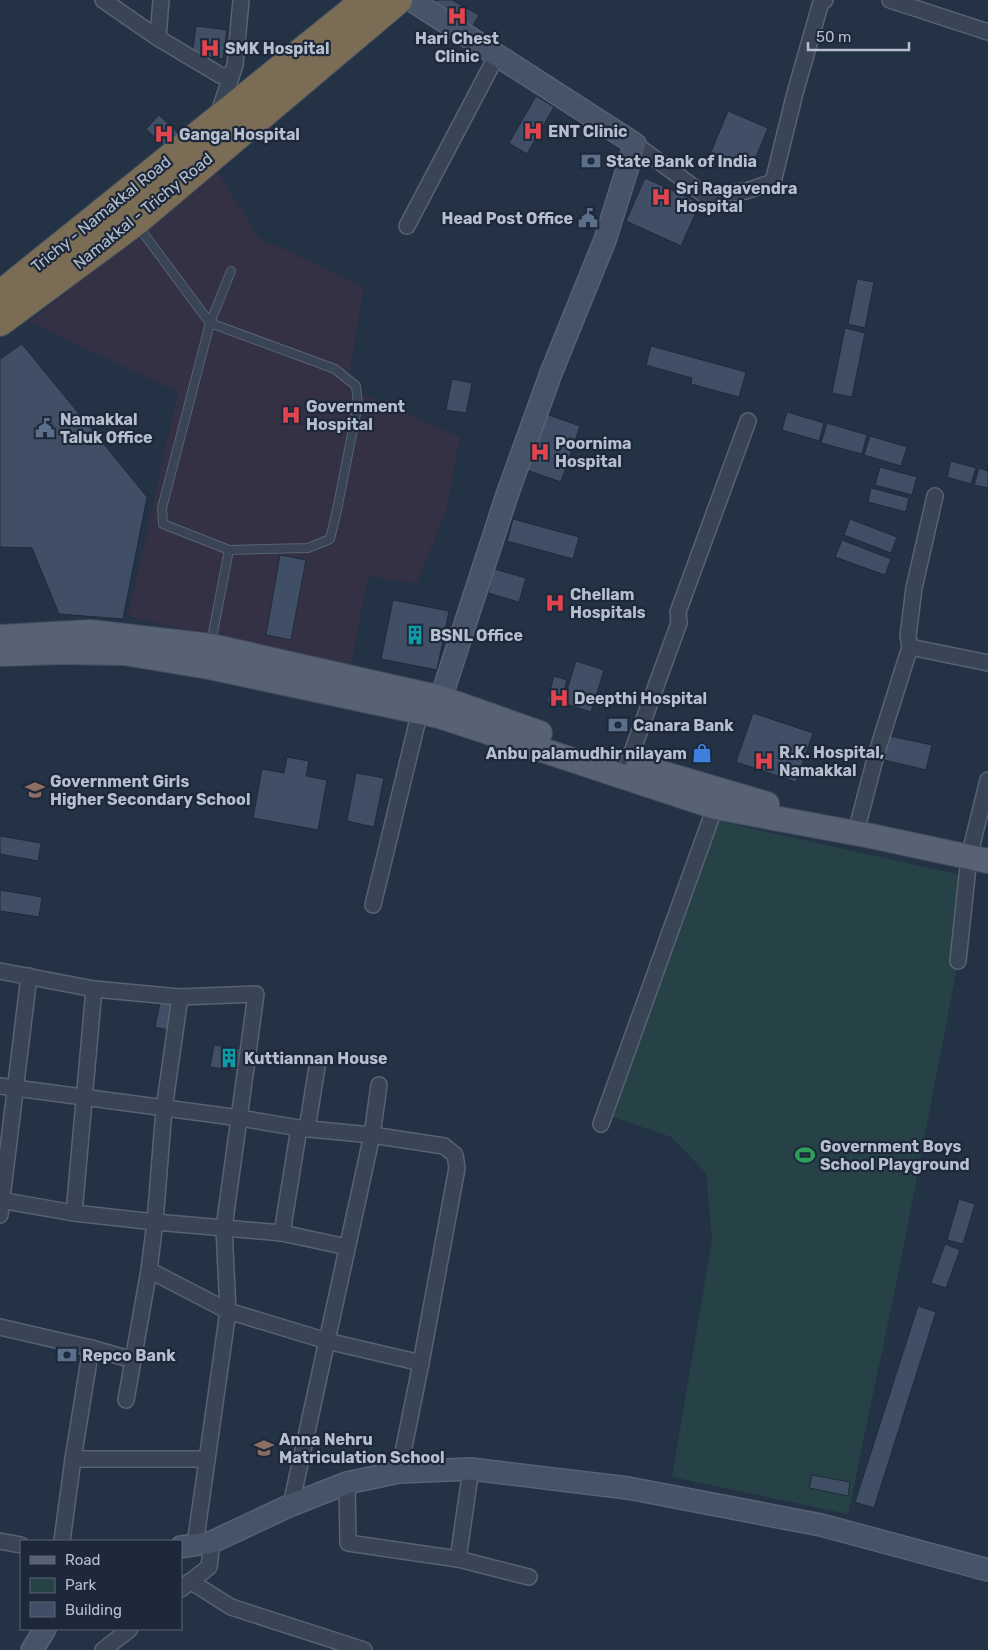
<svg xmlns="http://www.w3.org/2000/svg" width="988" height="1650" font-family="Rubik,sans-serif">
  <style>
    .medical { fill: #343144 }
    .green { fill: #264246 }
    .building { fill: #404f65; stroke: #1f2b3c }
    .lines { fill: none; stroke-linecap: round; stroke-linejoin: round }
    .lane-casing { stroke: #576272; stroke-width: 10 }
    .street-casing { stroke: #576272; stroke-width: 18 }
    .secondary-casing { stroke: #576272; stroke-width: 24 }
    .primary-casing { stroke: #424d5e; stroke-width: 26 }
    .highway-casing { stroke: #434f5f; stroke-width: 30 }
    .lane { stroke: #394454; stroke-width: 8 }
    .street { stroke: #394454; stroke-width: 15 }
    .secondary { stroke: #465368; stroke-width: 21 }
    .primary { stroke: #576374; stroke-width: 24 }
    .highway { stroke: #7b6c55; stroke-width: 28 }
    .labels { text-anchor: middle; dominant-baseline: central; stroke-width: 4.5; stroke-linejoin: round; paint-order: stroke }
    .poi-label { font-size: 16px; font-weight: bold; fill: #b6bfce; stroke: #1d293a; text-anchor: start }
    .street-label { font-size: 16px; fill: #b6bfce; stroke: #1d293a }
  </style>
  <rect width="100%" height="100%" fill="#243245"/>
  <path class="medical" d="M217,171l42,67 105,49 -17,100 113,50 -14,74 -29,72 -49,-7 -18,95 -222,-55 50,-224 -149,-70z"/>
  <path class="green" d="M714,820l260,58 -73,382 -53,254 -176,-37 40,-237 -6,-67 -35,-36 -58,-20z"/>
  <g class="building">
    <path d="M437,0h15l27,15 -10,17 -38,-23z"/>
    <path d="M196,26l31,4 -4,29 -31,-4z"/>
    <path d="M536,96l18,11 -27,47 -18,-11z"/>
    <path d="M728,111l40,17 -17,41 -40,-17z"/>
    <path d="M159,115l20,19 -13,14 -20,-19z"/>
    <path d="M645,178l55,25 -19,43 -55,-25z"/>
    <path d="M857,279l17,3 -9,46 -17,-4z"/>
    <path d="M845,328l20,5 -13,64 -20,-4z"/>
    <path d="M22,344l125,153 -24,122 -64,-5 -27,-66 -32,-1v-188z"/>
    <path d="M651,346l95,26 -7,25 -48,-13 1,-6 -46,-13z"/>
    <path d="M452,379l20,4 -6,30 -20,-3z"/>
    <path d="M540,412l40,14 -19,56 -40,-14z"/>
    <path d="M787,412l37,11 -5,18 -37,-11z"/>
    <path d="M827,423l40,12 -5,19 -41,-11z"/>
    <path d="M870,436l37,11 -6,19 -37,-11z"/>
    <path d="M951,461l25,7 -5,16 -24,-7z"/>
    <path d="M880,467l37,10 -5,18 -37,-10z"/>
    <path d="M979,468l9,3v17l-14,-3z"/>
    <path d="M871,488l38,10 -3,14 -38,-10z"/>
    <path d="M513,519l66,18 -6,22 -66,-18z"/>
    <path d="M850,519l47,18 -6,16 -47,-18z"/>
    <path d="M842,540l49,19 -6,16 -50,-18z"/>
    <path d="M280,555l26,5 -15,80 -25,-5z"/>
    <path d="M494,569l32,9 -7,24 -31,-9z"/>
    <path d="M393,600l56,11 -12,59 -56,-11z"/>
    <path d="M576,661l28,9 -13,42 -28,-9z"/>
    <path d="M554,676l13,4 -6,24 -14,-3z"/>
    <path d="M753,713l60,20 -17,49 -60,-20z"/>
    <path d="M885,735l47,10 -6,25 -46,-11z"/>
    <path d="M287,757l22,4 -3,15 21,4 -9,50 -65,-12 9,-49 22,4z"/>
    <path d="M356,773l28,5 -10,49 -27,-6z"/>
    <path d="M0,836l41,7 -3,18 -38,-7z"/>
    <path d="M0,890l42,7 -3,20 -39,-6z"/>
    <path d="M160,1002l13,3 -5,25 -13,-3z"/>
    <path d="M214,1045l35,5 -4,22 -35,-5z"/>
    <path d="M959,1199l16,5 -12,40 -16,-4z"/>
    <path d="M945,1244l15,6 -14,38 -15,-5z"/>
    <path d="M918,1306l18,6 -62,196 -19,-6z"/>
    <path d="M812,1475l38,7 -2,14 -39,-8z"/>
  </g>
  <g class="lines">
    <defs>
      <g id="lane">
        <path d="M138,226l72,97 125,46 21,17 2,18 -21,106 -7,29 -22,9 -79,2 -66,-26 -1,-16 48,-185 21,-52"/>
        <path d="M211,643l18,-93"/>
      </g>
      <g id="street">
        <path d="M103,0l55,38 62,37 11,2 -1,1"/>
        <path d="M890,0l98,32"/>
        <path d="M158,38l3,-38"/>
        <path d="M218,115l17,-50 6,-65"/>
        <path d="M635,144l71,52 40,-5 27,-9 22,-89 26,-91 4,-2"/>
        <path d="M407,226l90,-171"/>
        <path d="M910,647l78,16"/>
        <path d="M628,763l51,-140 -1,-11 70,-191"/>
        <path d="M856,832l20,-77 34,-108 -2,-11 6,-48 21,-92"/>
        <path d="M373,905l47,-194"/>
        <path d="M958,961l11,-104 19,-77"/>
        <path d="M0,971l94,18 86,8 76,-3 -32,234 4,83 -33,234"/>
        <path d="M0,1086l240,32 59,10 73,7 72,11 11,9 2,13 -36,195 -22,109"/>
        <path d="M601,1124l114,-317"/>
        <path d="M307,1129l10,-62"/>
        <path d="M0,1200l74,13 81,9 127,11 65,14"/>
        <path d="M74,1213l20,-224"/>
        <path d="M0,1215l29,-239"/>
        <path d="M282,1233l17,-105"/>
        <path d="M149,1270l79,41 99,30 94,22"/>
        <path d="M0,1327l91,21 -18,111"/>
        <path d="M91,1348l42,12"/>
        <path d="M126,1400l23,-130 6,-48 9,-113 16,-112"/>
        <path d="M347,1483l1,60 110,16 71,18"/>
        <path d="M291,1505l81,-370 7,-50"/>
        <path d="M0,1541l21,4"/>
        <path d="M62,1541l11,-82h134"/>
        <path d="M458,1559l13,-90"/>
        <path d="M190,1581l41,26 133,43"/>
        <path d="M181,1589l28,-22 3,-25"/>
        <path d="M103,1650l27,-21"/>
      </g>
      <g id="secondary">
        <path d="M411,0l224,144 -30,96 -54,133 -44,122 -66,203 -2,16"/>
        <path d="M181,1547l31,-5 79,-37 56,-22 52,-11 72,-3 157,19 193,37 167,45"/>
        <path d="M32,1650l13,-21"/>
      </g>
      <g id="primary">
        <path d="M0,637l90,-5 121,14 230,52 99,35"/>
        <path d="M0,654l59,-2 65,1 85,14 230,49 276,91 156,29 117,25"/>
        <path d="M638,766l129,38"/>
      </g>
      <g id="highway">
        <path d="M0,295l366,-295"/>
        <path d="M0,322l135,-100 263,-222"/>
      </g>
    </defs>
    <use href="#lane" class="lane-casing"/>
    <use href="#street" class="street-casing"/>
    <use href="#secondary" class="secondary-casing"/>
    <use href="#primary" class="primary-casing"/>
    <use href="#highway" class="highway-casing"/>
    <use href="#lane" class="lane"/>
    <use href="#street" class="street"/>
    <use href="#secondary" class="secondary"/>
    <use href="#primary" class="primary"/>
    <use href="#highway" class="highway"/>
  </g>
  <defs>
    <symbol id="hospital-bare" viewBox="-9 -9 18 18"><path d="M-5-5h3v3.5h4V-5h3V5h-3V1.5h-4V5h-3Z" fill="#e0444e" stroke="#1d293a" stroke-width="2.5" paint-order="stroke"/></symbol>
    <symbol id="bank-bare" viewBox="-9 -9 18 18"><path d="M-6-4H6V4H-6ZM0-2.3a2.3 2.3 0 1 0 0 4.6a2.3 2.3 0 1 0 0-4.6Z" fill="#5c6f8a" stroke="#1d293a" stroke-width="2.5" paint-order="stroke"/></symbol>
    <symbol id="civic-bare" viewBox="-9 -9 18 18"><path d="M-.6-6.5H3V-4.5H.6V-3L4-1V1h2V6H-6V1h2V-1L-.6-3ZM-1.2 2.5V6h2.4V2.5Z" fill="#5c6f8a" stroke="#1d293a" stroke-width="2.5" paint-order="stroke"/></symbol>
    <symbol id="building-bare" viewBox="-9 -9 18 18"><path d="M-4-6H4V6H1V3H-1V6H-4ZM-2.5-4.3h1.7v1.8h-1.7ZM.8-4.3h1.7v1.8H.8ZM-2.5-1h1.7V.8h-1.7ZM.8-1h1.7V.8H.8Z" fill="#0f9aa8" stroke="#1d293a" stroke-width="2.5" paint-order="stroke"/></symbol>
    <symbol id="shop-bare" viewBox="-9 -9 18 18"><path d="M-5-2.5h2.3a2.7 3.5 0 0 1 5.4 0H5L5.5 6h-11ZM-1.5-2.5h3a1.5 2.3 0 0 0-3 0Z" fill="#3f7fe0" stroke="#1d293a" stroke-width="2.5" paint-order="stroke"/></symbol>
    <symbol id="school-bare" viewBox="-9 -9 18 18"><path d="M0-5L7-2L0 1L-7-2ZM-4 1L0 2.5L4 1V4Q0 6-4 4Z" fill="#8d6e63" stroke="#1d293a" stroke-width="2.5" paint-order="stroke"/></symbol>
    <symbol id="stadium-bare" viewBox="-9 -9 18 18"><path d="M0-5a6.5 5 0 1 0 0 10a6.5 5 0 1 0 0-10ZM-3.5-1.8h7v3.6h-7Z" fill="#2e9e5b" stroke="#1d293a" stroke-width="2.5" paint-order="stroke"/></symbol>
  </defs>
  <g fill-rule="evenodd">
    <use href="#hospital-bare" x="443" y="2" width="28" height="28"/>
    <use href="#hospital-bare" x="196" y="34" width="28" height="28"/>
    <use href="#hospital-bare" x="519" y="117" width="28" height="28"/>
    <use href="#hospital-bare" x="150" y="120" width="28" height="28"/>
    <use href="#bank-bare" x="577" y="147" width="28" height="28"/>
    <use href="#hospital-bare" x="647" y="183" width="28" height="28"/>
    <use href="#civic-bare" x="574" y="204" width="28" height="28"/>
    <use href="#hospital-bare" x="277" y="401" width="28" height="28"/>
    <use href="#civic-bare" x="31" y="414" width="28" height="28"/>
    <use href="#hospital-bare" x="526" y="438" width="28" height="28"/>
    <use href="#hospital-bare" x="541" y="589" width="28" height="28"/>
    <use href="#building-bare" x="401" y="621" width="28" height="28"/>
    <use href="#hospital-bare" x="545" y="684" width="28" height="28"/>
    <use href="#bank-bare" x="604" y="711" width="28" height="28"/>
    <use href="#shop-bare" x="688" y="739" width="28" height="28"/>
    <use href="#hospital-bare" x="750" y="747" width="28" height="28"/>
    <use href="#school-bare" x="21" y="776" width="28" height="28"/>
    <use href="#building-bare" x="215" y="1044" width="28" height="28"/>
    <use href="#stadium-bare" x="791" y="1141" width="28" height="28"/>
    <use href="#bank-bare" x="53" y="1341" width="28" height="28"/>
    <use href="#school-bare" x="250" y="1434" width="28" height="28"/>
  </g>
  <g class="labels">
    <g class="poi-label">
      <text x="457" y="38" text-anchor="middle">Hari Chest<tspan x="457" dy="18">Clinic</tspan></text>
      <text x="225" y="48">SMK Hospital</text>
      <text x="548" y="131">ENT Clinic</text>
      <text x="179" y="134">Ganga Hospital</text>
      <text x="606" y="161">State Bank of India</text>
      <text x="676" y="188">Sri Ragavendra<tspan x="676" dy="18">Hospital</tspan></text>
      <text x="573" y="218" text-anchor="end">Head Post Office</text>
      <text x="306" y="406">Government<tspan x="306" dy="18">Hospital</tspan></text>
      <text x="60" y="419">Namakkal<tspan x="60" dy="18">Taluk Office</tspan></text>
      <text x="555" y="443">Poornima<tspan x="555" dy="18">Hospital</tspan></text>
      <text x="570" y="594">Chellam<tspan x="570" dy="18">Hospitals</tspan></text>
      <text x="430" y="635">BSNL Office</text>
      <text x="574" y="698">Deepthi Hospital</text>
      <text x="633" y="725">Canara Bank</text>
      <text x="779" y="752">R.K. Hospital,<tspan x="779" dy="18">Namakkal</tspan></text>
      <text x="687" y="753" text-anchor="end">Anbu palamudhir nilayam</text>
      <text x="50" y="781">Government Girls<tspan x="50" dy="18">Higher Secondary School</tspan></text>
      <text x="244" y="1058">Kuttiannan House</text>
      <text x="820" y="1146">Government Boys<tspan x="820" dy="18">School Playground</tspan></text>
      <text x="82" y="1355">Repco Bank</text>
      <text x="279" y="1439">Anna Nehru<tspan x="279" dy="18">Matriculation School</tspan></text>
    </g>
    <g class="street-label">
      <text transform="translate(143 211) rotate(-39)">Namakkal - Trichy Road</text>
      <text transform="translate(101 214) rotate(-39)">Trichy - Namakkal Road</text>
    </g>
  </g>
  <rect x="20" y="1540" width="162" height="90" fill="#1d293a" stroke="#5a6575"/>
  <rect x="30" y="1556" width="25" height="8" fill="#576374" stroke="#5a6575"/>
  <text x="65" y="1565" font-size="15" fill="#b6bfce">Road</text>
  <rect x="30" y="1578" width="25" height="15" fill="#264246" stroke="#5a6575"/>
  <text x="65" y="1590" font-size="15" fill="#b6bfce">Park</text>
  <rect x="30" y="1602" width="25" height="15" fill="#404f65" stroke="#5a6575"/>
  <text x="65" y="1615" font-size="15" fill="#b6bfce">Building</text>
  <path d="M808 42v8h101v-8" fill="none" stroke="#b6bfce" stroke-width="2.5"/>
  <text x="816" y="42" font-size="15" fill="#b6bfce" stroke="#1d293a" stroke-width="4" paint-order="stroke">50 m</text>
</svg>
